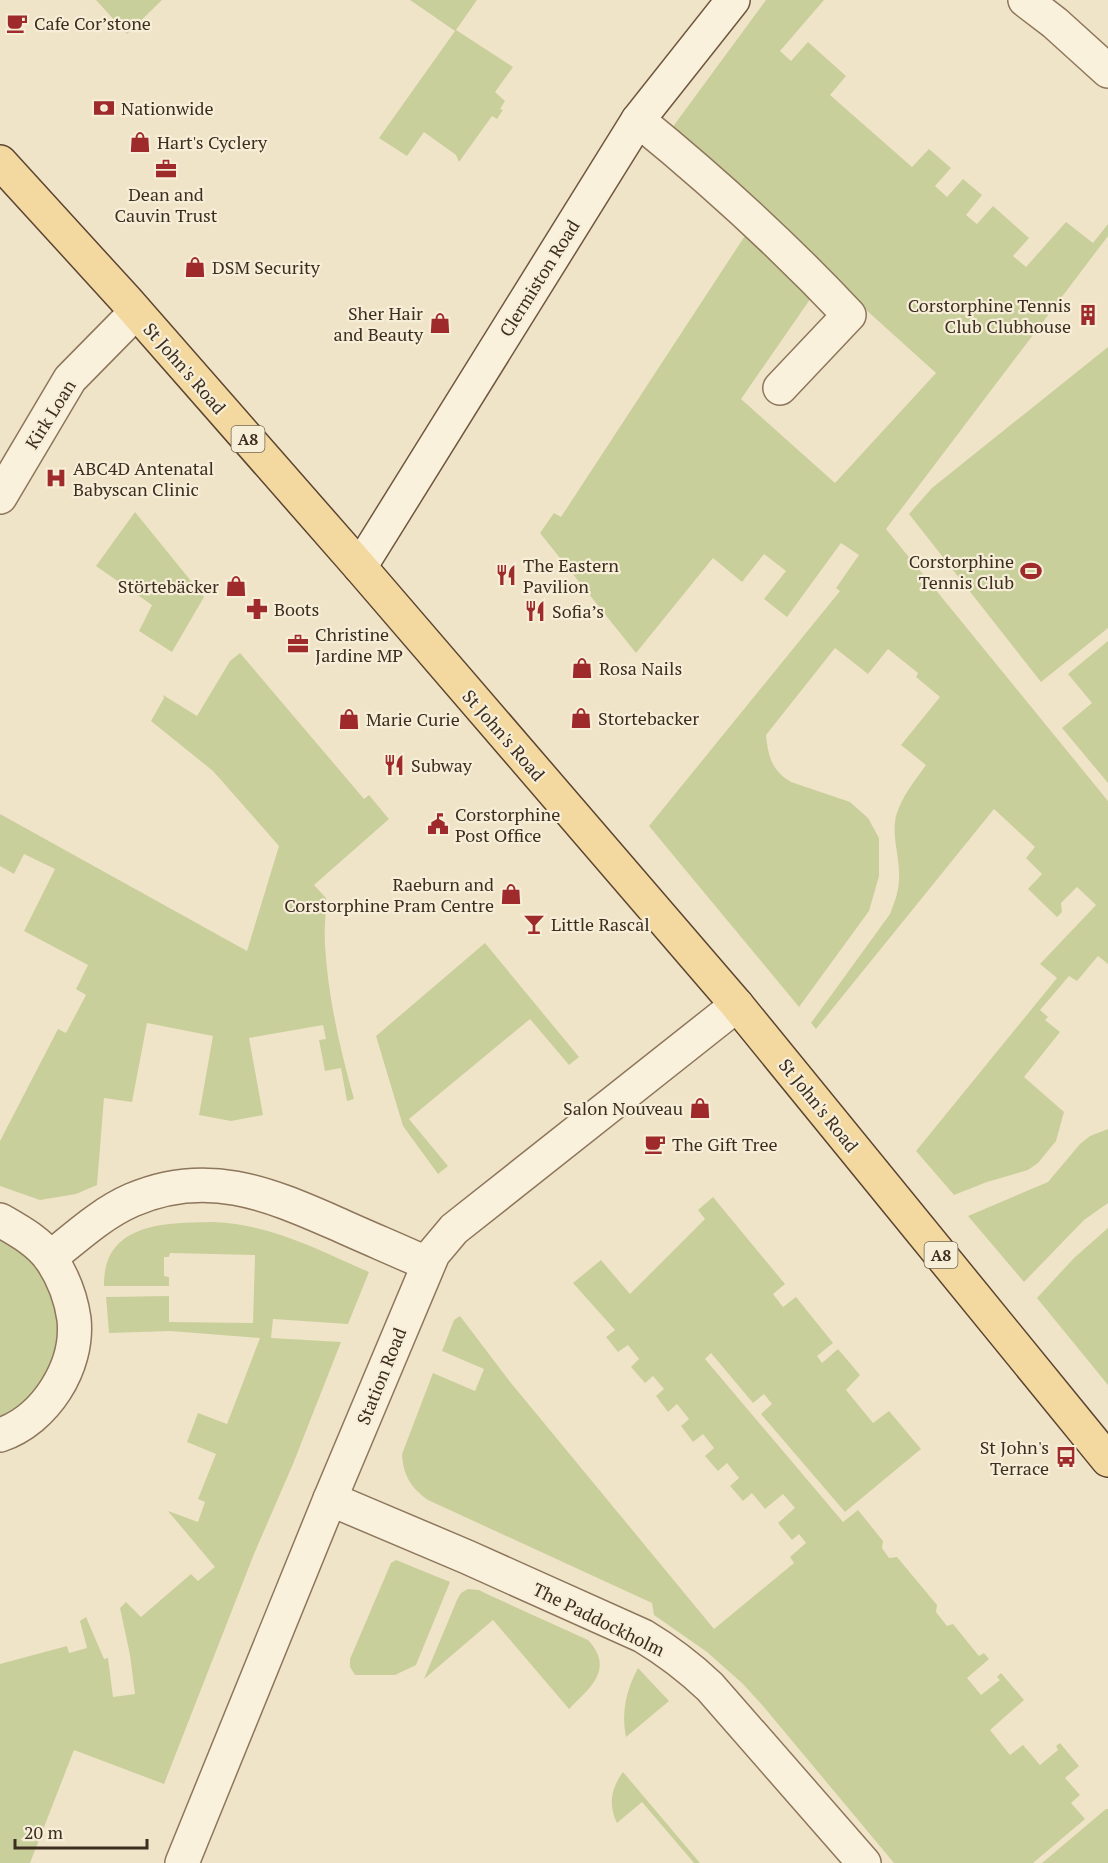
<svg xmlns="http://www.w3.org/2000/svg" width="1108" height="1863" font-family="'PT Serif',serif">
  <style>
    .green { fill: #c9cf9b }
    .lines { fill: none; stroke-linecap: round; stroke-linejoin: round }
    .street-casing { stroke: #8d765c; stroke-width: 36 }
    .secondary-casing { stroke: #6f573f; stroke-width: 36 }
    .primary-casing { stroke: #5b4430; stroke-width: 36 }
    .street { stroke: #faf1dc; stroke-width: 33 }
    .secondary { stroke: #faf1dc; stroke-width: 33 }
    .primary { stroke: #f3d9a0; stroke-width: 33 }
    .labels { text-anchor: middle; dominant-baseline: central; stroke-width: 4.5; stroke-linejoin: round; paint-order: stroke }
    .shield { fill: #f7eed8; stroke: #756857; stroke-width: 1.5 }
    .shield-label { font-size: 16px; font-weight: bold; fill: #3d2e20 }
    .poi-label { font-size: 18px; fill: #3d2e20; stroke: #f7eed8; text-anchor: start }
    .street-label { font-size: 18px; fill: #3d2e20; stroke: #f7eed8 }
  </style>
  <rect width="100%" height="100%" fill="#f0e4c8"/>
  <g class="green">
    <path d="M96,0h66l-35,34z"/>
    <path d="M410,0h67l-21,30 57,37 -18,25 10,9 -5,8 3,1 -6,9 -5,-3 -33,46 -3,-7 -32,-23 -17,24 -28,-18 76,-107z"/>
    <path d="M766,0h58l-44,51 11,10 17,-19 38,34 -16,19 82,72 17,-18 22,19 -16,18 12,11 16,-18 19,16 -16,20 11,9 16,-18 36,32 -16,18 13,11 40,-45 27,21 15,-19v12l-222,293 222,272v163l-10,-8 -21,25 -8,-5 -29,34 8,7 -3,3 15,12 -36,45 40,35 -8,29 -18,22 -10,7 -41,12 -33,13 -38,-44 141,-173 -17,-14 56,-59 -19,-18 -16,16 1,9 -5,5 -29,-28 14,-15 -16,-16 9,-11 -41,-38 -178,220 -5,-6 79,-109c5,-13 10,-26 9,-41 0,-17 -6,-33 -4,-51 3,-21 19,-40 31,-57l-25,-20 39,-48 -24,-20 2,-4 -30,-24 -20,25 -33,-26 -69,87c2,21 6,36 25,47l59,20 18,16 11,20v38l-10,35 -70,96 -150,-181 191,-235 -4,-3 23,-33 -18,-12 -54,74 -23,-18 22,-28 -22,-17 -22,28 -29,-24 -77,95 -96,-120 14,-20 7,4 189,-289 61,70 -70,101 94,84 101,-110 -267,-241z"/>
    <path d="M1108,347v281l-67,54 -132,-168 23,-26z"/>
    <path d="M135,512l69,85 -32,55 -33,-21 13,-26 -56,-39z"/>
    <path d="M1108,641v142l-46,-55 30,-25 -24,-29z"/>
    <path d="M240,653l124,146 5,-4 20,24 -75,66 12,13c0,16 -2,31 -1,47 3,52 15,104 29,154l-7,2 -6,-33 -16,3 -6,-31 7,-1 -3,-14 -74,13 14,77 -32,6 -32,-6 14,-79 -66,-13 -15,79 -28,-4 -7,87 -21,9 -36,6 -40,-14v-45l58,-112 8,4 20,-38 -10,-6 12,-24 -64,-34 31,-62 -31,-15 -10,20 -14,-8v-52l247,137 32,-105 -66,-75 -62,-50 13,-23 -1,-3 34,21 33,-55z"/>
    <path d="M485,943l94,114 -10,8 -39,-46 -121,100 39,47 -10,8 -35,-48 -27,-90z"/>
    <path d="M1108,1129v74l-24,17 -60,62 -56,-66 80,-34 32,-38 10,-8z"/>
    <path d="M713,1197l72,87 -12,10 10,13 13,-10 37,46 -16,13 5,7 16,-14 22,26 -14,15 27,33 16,-12 32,38 -76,63 -84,-98 11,-10 -8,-10 -11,9 -42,-50 -6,6 138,163 15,-12 25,31 -1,7 7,10 8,-1 40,48 -1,7 11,14 6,-2 26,32 5,-3 5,6 -22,19 14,17 19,-15 -3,-3 4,-4 23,27 -34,30 20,25 13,-10 17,20 18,-15 -2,-4 4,-3 19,23 -14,12 15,17 -9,8 14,16 -52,44h-139l-131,-157 -20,-22 -36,-32 -53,-37 -2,-12 -224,-103c-17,-12 -25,-25 -26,-46l31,-81 42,18 9,-22 -42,-18 12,-31 6,-4 51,67 203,246 80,-66 -4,-6 16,-14 -7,-9 -7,6 -14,-17 17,-15 -12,-14 -18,15 -13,-16 -9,8 -13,-15 9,-8 -12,-15 -9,8 -13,-15 9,-8 -11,-14 -10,8 -12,-16 8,-7 -12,-15 -9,8 -12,-16 8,-7 -11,-13 -8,7 -14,-16 8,-8 -11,-14 -10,7 -12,-15 9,-7 -42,-47 28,-23 29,34 75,-75 -7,-9z"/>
    <path d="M214,1222c58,3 102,27 155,50l-21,52 -75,-5 -2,19 70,4 -48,122 -39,90 -90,230 -90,-34 -44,113h-30v-199l67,-18 2,7 18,-5 -7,-27 6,-4 18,42 4,-1 5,39 22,-3 -5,-39 -10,-47 6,-6 15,15 50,-43 7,7 17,-14 -47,-56 30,11 7,-20 -7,-3 18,-45 -29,-12 11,-29 29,11 33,-86 -90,-7 -61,2 -3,-36 63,-1v26l84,1 2,-68 -85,-2 -1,4h-5v19l5,1v9h-65c-1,-65 64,-63 110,-64z"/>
    <path d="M1108,1228v157l-71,-87 37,-40z"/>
    <path d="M0,1240c55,24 73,94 42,144 -10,16 -26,25 -42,35z"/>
    <path d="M396,1560l54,22 -34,83 -21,10h-40l-5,-8v-8l41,-96z"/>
    <path d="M468,1589l11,1 10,5 99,45c27,29 2,48 -19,69l-76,-89 -69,59 33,-79 4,-7z"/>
    <path d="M638,1668l31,33 -43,36c-5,-24 0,-47 12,-69z"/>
    <path d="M623,1772l77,91h-6l-52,-61 -25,21c-9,-18 -6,-35 6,-51z"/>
    <path d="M1106,1809h2v54h-66z"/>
  </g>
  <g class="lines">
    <defs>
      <g id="street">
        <path d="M1025,0l30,23 53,48"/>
        <path d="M638,120c75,61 145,125 211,195l-69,73"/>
        <path d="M0,497l70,-118 66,-67"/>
        <path d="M0,1220c19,11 38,21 51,39 12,18 20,39 23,60 5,48 -29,101 -74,116"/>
        <path d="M50,1258c26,-21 52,-45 82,-58 74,-32 135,-7 203,23 31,14 62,27 93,41"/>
        <path d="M330,1499l137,58 176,79c25,15 46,31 67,51l154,176"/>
        <path d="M182,1863l148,-364 103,-245 21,-25 283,-224"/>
      </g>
      <path id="secondary" d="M360,567l278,-447 95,-120"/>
      <path id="primary" d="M0,162l126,138 234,267 377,438 371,455"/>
    </defs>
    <use href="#street" class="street-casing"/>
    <use href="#secondary" class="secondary-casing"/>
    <use href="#primary" class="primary-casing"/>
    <use href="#street" class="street"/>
    <use href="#secondary" class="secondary"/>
    <use href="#primary" class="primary"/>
  </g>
  <defs>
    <symbol id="cafe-bare" viewBox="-9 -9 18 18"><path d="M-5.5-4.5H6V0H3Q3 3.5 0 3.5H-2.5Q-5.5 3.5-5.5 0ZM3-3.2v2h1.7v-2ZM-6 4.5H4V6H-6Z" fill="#9e2a2b" stroke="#f7eed8" stroke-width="2.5" paint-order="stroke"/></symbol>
    <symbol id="bank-bare" viewBox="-9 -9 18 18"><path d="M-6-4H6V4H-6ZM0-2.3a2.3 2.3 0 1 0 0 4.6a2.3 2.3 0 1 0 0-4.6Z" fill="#9e2a2b" stroke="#f7eed8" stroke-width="2.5" paint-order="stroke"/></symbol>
    <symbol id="shop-bare" viewBox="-9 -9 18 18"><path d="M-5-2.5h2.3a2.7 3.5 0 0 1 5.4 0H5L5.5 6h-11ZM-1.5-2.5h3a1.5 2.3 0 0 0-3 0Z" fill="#9e2a2b" stroke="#f7eed8" stroke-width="2.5" paint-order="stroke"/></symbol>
    <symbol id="office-bare" viewBox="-9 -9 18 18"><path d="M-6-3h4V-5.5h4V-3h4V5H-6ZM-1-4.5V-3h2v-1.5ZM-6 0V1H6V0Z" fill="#9e2a2b" stroke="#f7eed8" stroke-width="2.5" paint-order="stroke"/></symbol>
    <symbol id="building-bare" viewBox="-9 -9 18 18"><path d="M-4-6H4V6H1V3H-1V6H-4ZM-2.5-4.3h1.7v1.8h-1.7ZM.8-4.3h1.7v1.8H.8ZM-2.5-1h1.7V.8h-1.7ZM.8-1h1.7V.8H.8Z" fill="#9e2a2b" stroke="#f7eed8" stroke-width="2.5" paint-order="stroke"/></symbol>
    <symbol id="hospital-bare" viewBox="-9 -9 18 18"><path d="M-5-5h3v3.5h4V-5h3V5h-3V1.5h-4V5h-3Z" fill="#9e2a2b" stroke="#f7eed8" stroke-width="2.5" paint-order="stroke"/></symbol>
    <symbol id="stadium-bare" viewBox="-9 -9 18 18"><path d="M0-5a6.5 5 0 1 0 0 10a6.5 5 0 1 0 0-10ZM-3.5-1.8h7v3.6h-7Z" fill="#9e2a2b" stroke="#f7eed8" stroke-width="2.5" paint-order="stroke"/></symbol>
    <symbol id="restaurant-bare" viewBox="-9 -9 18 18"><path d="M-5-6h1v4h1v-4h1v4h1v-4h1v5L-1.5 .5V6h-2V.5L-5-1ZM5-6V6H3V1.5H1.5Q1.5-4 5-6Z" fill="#9e2a2b" stroke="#f7eed8" stroke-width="2.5" paint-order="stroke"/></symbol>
    <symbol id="pharmacy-bare" viewBox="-9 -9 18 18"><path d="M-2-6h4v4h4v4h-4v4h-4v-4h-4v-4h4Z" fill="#9e2a2b" stroke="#f7eed8" stroke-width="2.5" paint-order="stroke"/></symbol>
    <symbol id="civic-bare" viewBox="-9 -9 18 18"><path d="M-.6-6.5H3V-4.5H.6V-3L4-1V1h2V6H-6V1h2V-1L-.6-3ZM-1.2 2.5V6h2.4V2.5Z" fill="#9e2a2b" stroke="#f7eed8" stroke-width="2.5" paint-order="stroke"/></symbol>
    <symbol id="bar-bare" viewBox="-9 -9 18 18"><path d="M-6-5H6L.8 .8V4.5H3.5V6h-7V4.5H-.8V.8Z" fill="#9e2a2b" stroke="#f7eed8" stroke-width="2.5" paint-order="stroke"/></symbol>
    <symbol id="bus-bare" viewBox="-9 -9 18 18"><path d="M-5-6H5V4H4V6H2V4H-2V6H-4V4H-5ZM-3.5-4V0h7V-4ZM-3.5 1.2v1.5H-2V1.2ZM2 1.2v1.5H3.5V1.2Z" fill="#9e2a2b" stroke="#f7eed8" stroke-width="2.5" paint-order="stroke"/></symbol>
  </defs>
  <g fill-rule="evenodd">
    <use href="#cafe-bare" x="2" y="8" width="30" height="30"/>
    <use href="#bank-bare" x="89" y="93" width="30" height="30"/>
    <use href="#shop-bare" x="125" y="127" width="30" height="30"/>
    <use href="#office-bare" x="151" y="154" width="30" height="30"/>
    <use href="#shop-bare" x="180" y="252" width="30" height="30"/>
    <use href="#building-bare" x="1073" y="300" width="30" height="30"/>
    <use href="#shop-bare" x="425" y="308" width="30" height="30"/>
    <use href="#hospital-bare" x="41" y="463" width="30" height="30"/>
    <use href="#stadium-bare" x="1016" y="556" width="30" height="30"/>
    <use href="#restaurant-bare" x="491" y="560" width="30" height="30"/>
    <use href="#shop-bare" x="221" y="571" width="30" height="30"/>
    <use href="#pharmacy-bare" x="242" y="594" width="30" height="30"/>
    <use href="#restaurant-bare" x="520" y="596" width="30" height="30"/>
    <use href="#office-bare" x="283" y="629" width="30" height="30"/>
    <use href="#shop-bare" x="567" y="653" width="30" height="30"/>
    <use href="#shop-bare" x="566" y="703" width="30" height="30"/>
    <use href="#shop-bare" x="334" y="704" width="30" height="30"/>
    <use href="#restaurant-bare" x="379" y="750" width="30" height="30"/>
    <use href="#civic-bare" x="423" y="809" width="30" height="30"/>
    <use href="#shop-bare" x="496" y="879" width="30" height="30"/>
    <use href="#bar-bare" x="519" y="909" width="30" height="30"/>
    <use href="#shop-bare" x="685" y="1093" width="30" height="30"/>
    <use href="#cafe-bare" x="640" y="1129" width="30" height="30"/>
    <use href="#bus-bare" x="1051" y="1442" width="30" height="30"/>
  </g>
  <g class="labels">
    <g class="shield">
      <rect x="231.5" y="426" width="33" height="26" rx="4.5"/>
      <rect x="924.5" y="1242" width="33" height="26" rx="4.5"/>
    </g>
    <g class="shield-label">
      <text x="248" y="439">A8</text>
      <text x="941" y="1255">A8</text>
    </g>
    <g class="poi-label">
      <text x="34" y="23">Cafe Cor’stone</text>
      <text x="121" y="108">Nationwide</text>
      <text x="157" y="142">Hart's Cyclery</text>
      <text x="166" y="194" text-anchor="middle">Dean and<tspan x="166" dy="21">Cauvin Trust</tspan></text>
      <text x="212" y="267">DSM Security</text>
      <text x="1071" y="305" text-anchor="end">Corstorphine Tennis<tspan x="1071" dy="21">Club Clubhouse</tspan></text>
      <text x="423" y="313" text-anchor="end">Sher Hair<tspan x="423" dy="21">and Beauty</tspan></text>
      <text x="73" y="468">ABC4D Antenatal<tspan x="73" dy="21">Babyscan Clinic</tspan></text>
      <text x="1014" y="561" text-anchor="end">Corstorphine<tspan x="1014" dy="21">Tennis Club</tspan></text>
      <text x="523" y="565">The Eastern<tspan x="523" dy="21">Pavilion</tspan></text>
      <text x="219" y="586" text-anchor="end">Störtebäcker</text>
      <text x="274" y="609">Boots</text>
      <text x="552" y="611">Sofia’s</text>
      <text x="315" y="634">Christine<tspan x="315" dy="21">Jardine MP</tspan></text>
      <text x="599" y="668">Rosa Nails</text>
      <text x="598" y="718">Stortebacker</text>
      <text x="366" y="719">Marie Curie</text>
      <text x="411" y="765">Subway</text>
      <text x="455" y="814">Corstorphine<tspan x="455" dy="21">Post Office</tspan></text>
      <text x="494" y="884" text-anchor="end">Raeburn and<tspan x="494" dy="21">Corstorphine Pram Centre</tspan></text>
      <text x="551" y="924">Little Rascal</text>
      <text x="683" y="1108" text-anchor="end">Salon Nouveau</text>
      <text x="672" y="1144">The Gift Tree</text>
      <text x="1049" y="1447" text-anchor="end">St John's<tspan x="1049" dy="21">Terrace</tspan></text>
    </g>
    <g class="street-label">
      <text transform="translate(539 278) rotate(-58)">Clermiston Road</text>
      <text transform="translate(185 368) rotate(49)">St John's Road</text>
      <text transform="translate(50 414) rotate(-58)">Kirk Loan</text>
      <text transform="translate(504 735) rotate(49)">St John's Road</text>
      <text transform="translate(819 1105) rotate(51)">St John's Road</text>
      <text transform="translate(381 1376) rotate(-68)">Station Road</text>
      <text transform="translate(599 1619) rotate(26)">The Paddockholm</text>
    </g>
  </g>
  <path d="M15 1839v9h132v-9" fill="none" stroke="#3d2e20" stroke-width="3"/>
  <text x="24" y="1839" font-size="18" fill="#3d2e20" stroke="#f7eed8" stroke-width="4.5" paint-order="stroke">20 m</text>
</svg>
